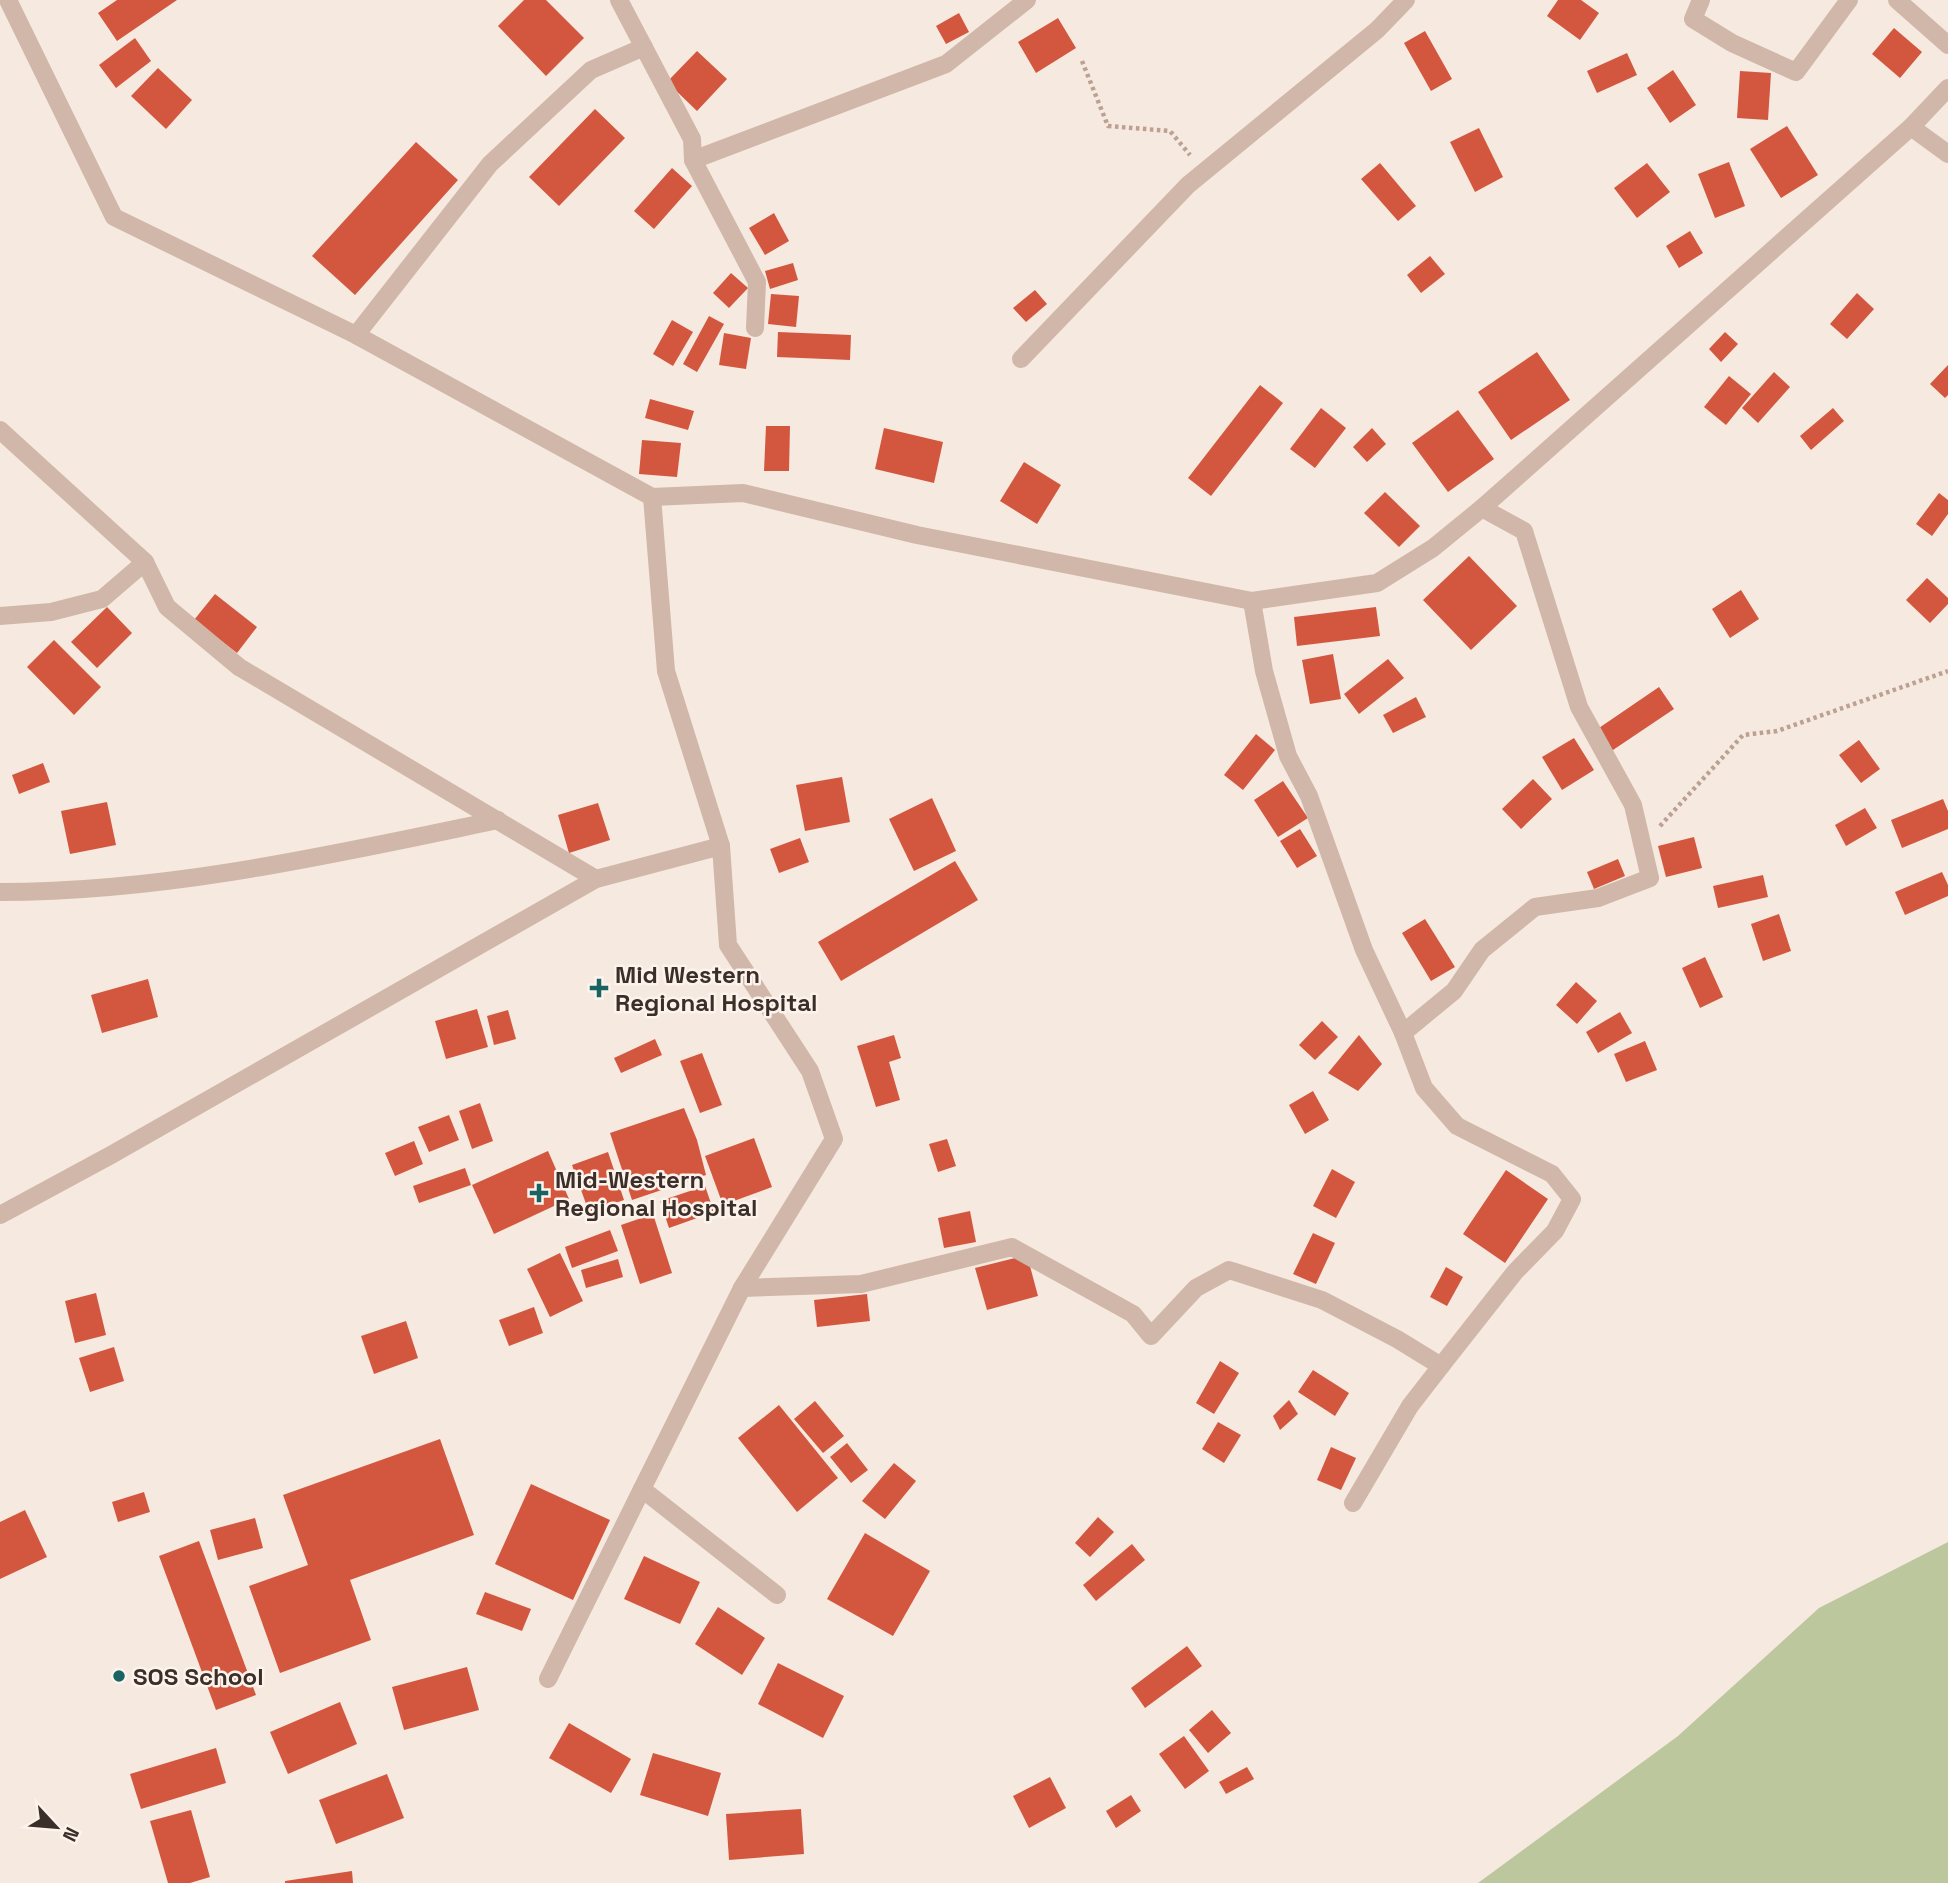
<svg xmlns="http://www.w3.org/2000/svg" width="1948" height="1883" font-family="'Space Grotesk',sans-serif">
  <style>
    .green { fill: #bcc79d }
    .building { fill: #d3573f }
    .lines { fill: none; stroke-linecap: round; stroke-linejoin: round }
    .path { stroke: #bca193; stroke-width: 4.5; stroke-dasharray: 3.5 3.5; stroke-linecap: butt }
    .street { stroke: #d0b7a9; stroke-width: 18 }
    .poi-dot { fill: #196362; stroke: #fcf4ec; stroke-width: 2.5 }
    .labels { text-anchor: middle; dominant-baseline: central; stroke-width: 5; stroke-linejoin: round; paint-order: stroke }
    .poi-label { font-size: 24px; font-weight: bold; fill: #3c2e29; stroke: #fcf4ec; text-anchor: start }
  </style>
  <rect width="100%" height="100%" fill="#f6e9df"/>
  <path class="green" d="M1948,1542v341h-470l200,-147 141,-128z"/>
  <g class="building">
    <path d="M117,0h60l-60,41 -19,-28z"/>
    <path d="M524,0h22l38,38 -38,38 -48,-50z"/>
    <path d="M1558,0h23l18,13 -19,27 -33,-24z"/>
    <path d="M959,13l10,19 -23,12 -10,-18z"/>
    <path d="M1058,18l18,30 -40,25 -18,-31z"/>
    <path d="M1894,28l28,24 -22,26 -28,-24z"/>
    <path d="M1425,31l27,48 -21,12 -27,-48z"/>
    <path d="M135,38l16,23 -35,27 -17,-23z"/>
    <path d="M697,51l30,28 -30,32 -30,-29z"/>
    <path d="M1627,53l10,22 -40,18 -10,-22z"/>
    <path d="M158,68l34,32 -26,29 -35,-33z"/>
    <path d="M1673,70l23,35 -26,18 -23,-35z"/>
    <path d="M1740,71l31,2 -3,47 -31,-2z"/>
    <path d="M595,109l30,29 -66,68 -30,-29z"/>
    <path d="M1787,126l31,49 -37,23 -31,-49z"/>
    <path d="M1479,128l24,49 -28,15 -25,-50z"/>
    <path d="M416,142l42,38 -103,115 -43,-39z"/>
    <path d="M1729,162l16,44 -30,12 -17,-44z"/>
    <path d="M1380,163l36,43 -18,15 -37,-42z"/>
    <path d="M1647,163l23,29 -33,26 -23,-30z"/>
    <path d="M672,168l20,18 -38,43 -20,-18z"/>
    <path d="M774,213l15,28 -24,14 -16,-27z"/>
    <path d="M1690,231l13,22 -24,15 -13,-22z"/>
    <path d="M1430,256l15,18 -24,19 -14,-18z"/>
    <path d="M793,263l5,17 -28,9 -5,-18z"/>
    <path d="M731,273l17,15 -19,20 -16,-15z"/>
    <path d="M1035,290l12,14 -21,18 -13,-14z"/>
    <path d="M1857,293l17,16 -27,30 -17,-15z"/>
    <path d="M771,294l28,2 -3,31 -28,-3z"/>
    <path d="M709,316l15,8 -27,48 -14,-8z"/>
    <path d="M672,320l21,12 -20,34 -20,-12z"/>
    <path d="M778,332l73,3 -1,25 -73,-3z"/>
    <path d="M1725,332l13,12 -17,18 -12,-13z"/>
    <path d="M724,333l27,5 -5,31 -27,-4z"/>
    <path d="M1537,352l33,48 -59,40 -33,-48z"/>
    <path d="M1948,365v30l-3,3 -15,-14z"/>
    <path d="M1774,372l16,15 -32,36 -16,-15z"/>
    <path d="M1729,376l22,18 -25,31 -22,-18z"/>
    <path d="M1260,385l23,18 -72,93 -23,-18z"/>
    <path d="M650,399l44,12 -6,19 -43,-12z"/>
    <path d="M1321,408l25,20 -31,40 -25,-19z"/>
    <path d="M1833,408l11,13 -33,29 -11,-14z"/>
    <path d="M1458,410l36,49 -46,33 -36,-49z"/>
    <path d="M766,426h24l-1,45h-25z"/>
    <path d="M884,428l59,14 -9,41 -59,-14z"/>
    <path d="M1372,428l14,16 -19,18 -14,-15z"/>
    <path d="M642,440l39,3 -4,34 -38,-3z"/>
    <path d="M1024,462l37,23 -24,39 -37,-23z"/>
    <path d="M1385,492l35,34 -21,21 -35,-34z"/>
    <path d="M1939,493l9,7v14l-16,22 -16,-12z"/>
    <path d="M1469,556l48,50 -46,44 -48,-50z"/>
    <path d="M1927,578l21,20v6l-18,19 -24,-23z"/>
    <path d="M1741,590l18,29 -29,19 -18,-29z"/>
    <path d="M215,594l42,33 -20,26 -43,-33z"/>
    <path d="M107,607l25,26 -35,35 -26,-26z"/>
    <path d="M1376,607l4,29 -83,10 -3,-29z"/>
    <path d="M54,640l47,47 -27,28 -47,-48z"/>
    <path d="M1333,654l8,45 -31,5 -8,-44z"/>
    <path d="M1388,659l16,19 -45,36 -15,-20z"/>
    <path d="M1659,687l15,22 -64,43 -14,-22z"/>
    <path d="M1416,697l10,20 -33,16 -10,-18z"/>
    <path d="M1256,734l19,16 -32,40 -19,-15z"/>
    <path d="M1574,738l20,32 -32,20 -20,-33z"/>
    <path d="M1859,740l21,29 -19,14 -22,-28z"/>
    <path d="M43,763l7,19 -31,12 -7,-19z"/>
    <path d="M842,777l8,45 -45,9 -9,-46z"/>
    <path d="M1533,779l19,20 -31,30 -19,-20z"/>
    <path d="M1283,781l25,37 -30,19 -24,-37z"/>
    <path d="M932,798l24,53 -42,20 -25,-52z"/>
    <path d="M1943,799l5,12v18l-46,19 -11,-28z"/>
    <path d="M107,802l9,43 -46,9 -9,-43z"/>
    <path d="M598,803l12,37 -41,13 -11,-38z"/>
    <path d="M1865,808l12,20 -31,18 -11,-21z"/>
    <path d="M1300,829l17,27 -20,12 -17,-27z"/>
    <path d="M1694,837l8,31 -36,9 -8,-31z"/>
    <path d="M800,838l9,24 -30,11 -9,-24z"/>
    <path d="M1618,859l7,17 -31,13 -7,-17z"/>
    <path d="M955,861l23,39 -137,81 -23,-39z"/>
    <path d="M1942,872l6,13v11l-43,19 -10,-23z"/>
    <path d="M1763,875l5,22 -50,11 -5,-22z"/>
    <path d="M1779,914l12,37 -28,10 -12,-37z"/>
    <path d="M1425,919l30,48 -24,14 -29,-48z"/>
    <path d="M1705,957l18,40 -23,11 -18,-40z"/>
    <path d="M148,979l10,38 -56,16 -11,-38z"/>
    <path d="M1576,982l21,19 -20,23 -21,-19z"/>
    <path d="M477,1009l11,38 -42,12 -11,-38z"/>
    <path d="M508,1010l8,29 -22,6 -7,-29z"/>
    <path d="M1620,1012l12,21 -34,20 -12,-21z"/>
    <path d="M1322,1021l16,16 -23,23 -16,-15z"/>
    <path d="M894,1035l7,23 -12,4 11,38 -24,7 -19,-61z"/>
    <path d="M1359,1035l23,29 -24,27 -30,-18z"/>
    <path d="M655,1039l7,16 -41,18 -7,-15z"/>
    <path d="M1645,1041l12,29 -31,12 -12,-28z"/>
    <path d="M702,1053l20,52 -22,8 -20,-52z"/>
    <path d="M1313,1091l16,29 -24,14 -16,-29z"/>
    <path d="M480,1103l13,38 -21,8 -13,-38z"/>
    <path d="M684,1108l13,32 9,35 -74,25 -22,-67z"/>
    <path d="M449,1115l10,25 -30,12 -11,-25z"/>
    <path d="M754,1138l18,49 -49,18 -18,-49z"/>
    <path d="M947,1139l9,27 -18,6 -9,-28z"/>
    <path d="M414,1141l9,23 -28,12 -10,-23z"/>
    <path d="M548,1151l21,48 -75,35 -22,-49z"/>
    <path d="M608,1152l16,48 -35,12 -17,-47z"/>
    <path d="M465,1168l6,17 -52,18 -6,-17z"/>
    <path d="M1332,1169l23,13 -19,36 -23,-12z"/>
    <path d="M1506,1170l42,29 -43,64 -42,-29z"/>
    <path d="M705,1186l9,26 -45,16 -9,-27z"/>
    <path d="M970,1211l6,31 -32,6 -6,-30z"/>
    <path d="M653,1214l19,59 -32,11 -19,-59z"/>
    <path d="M610,1230l8,21 -46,17 -7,-21z"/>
    <path d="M1313,1233l22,10 -19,41 -23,-10z"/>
    <path d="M560,1253l23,48 -33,16 -23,-48z"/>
    <path d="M1027,1255l11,41 -51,14 -12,-42z"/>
    <path d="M618,1259l5,18 -37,11 -5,-18z"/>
    <path d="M1446,1267l17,10 -16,29 -17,-9z"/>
    <path d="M96,1293l10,42 -31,8 -10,-42z"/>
    <path d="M867,1294l3,27 -53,6 -3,-27z"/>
    <path d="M534,1307l9,26 -34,13 -10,-26z"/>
    <path d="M406,1321l12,37 -44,16 -13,-38z"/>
    <path d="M114,1347l10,34 -34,11 -11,-34z"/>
    <path d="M1220,1361l19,12 -25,41 -18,-11z"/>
    <path d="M1313,1370l36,23 -14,23 -37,-24z"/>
    <path d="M1289,1400l9,14 -18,16 -7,-14z"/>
    <path d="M815,1401l29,35 -21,17 -29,-34z"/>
    <path d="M779,1405l59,73 -41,34 -59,-74z"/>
    <path d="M1218,1422l23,13 -17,28 -22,-14z"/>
    <path d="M440,1439l34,96 -124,45 21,60 -91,33 -31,-87 59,-21 -25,-70z"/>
    <path d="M847,1443l21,27 -17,13 -21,-26z"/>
    <path d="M1331,1447l25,11 -15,32 -24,-10z"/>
    <path d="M894,1463l22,18 -31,38 -23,-18z"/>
    <path d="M531,1484l79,36 -37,80 -78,-36z"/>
    <path d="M144,1492l6,20 -32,10 -6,-20z"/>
    <path d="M25,1510l22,47 -47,22v-57z"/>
    <path d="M1098,1517l16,15 -24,25 -15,-14z"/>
    <path d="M255,1518l8,30 -45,12 -8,-30z"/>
    <path d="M865,1533l65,38 -37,65 -66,-37z"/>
    <path d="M199,1541l57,154 -40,15 -57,-154z"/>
    <path d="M1132,1544l13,16 -49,41 -13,-16z"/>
    <path d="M644,1556l56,26 -20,42 -56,-25z"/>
    <path d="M485,1592l46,17 -9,22 -46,-17z"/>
    <path d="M718,1607l47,31 -23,37 -47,-31z"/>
    <path d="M1187,1646l15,20 -57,42 -14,-20z"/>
    <path d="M778,1663l66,33 -21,42 -65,-34z"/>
    <path d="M467,1667l12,43 -75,20 -12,-43z"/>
    <path d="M340,1702l17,42 -69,30 -18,-42z"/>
    <path d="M1212,1710l19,23 -23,20 -19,-23z"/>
    <path d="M569,1723l62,36 -20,34 -62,-35z"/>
    <path d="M1184,1736l25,35 -24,18 -26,-35z"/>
    <path d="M216,1748l10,35 -85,26 -11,-35z"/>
    <path d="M653,1753l68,20 -13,43 -68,-21z"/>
    <path d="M1247,1767l7,12 -28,15 -7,-12z"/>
    <path d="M387,1774l17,44 -68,26 -17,-44z"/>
    <path d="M1050,1777l16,31 -37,20 -16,-32z"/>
    <path d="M1131,1795l10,16 -25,17 -10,-17z"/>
    <path d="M801,1809l3,45 -75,6 -3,-46z"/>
    <path d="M191,1810l19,67 -20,6h-22l-18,-62z"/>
    <path d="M352,1871l1,12h-68v-2z"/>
  </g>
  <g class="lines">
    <g class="path">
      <path d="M1082,61l26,65 62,5 20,24"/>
      <path d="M1660,826l83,-91 34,-4 171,-60"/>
    </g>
    <g class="street">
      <path d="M8,0l106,217 242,118 296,162 14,174 55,175 7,99 82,126 24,68 -92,149 -100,201 135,106"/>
      <path d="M619,0l73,139 1,21"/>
      <path d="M1701,0l-8,19 39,24 64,29 53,-72"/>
      <path d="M1897,0l51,45"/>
      <path d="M1911,127l37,27"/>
      <path d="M755,328l2,-46 -64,-122 253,-96 81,-64"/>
      <path d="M356,335l134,-171 101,-94 53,-23"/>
      <path d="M1021,359l167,-174 189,-155 29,-30"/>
      <path d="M0,430l145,132 22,45 72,60 357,212"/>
      <path d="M652,497l91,-4 174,42 335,66 125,-18 56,-35 49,-40 429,-381 37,-39"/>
      <path d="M1252,601l12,70 24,85 21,40 55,154 39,83 21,55 33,38 95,48 20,25 -17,32 -40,41 -74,94"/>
      <path d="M0,616l51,-4 51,-13 43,-37"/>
      <path d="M0,892c168,0 335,-38 498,-72"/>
      <path d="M1403,1033l51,-42 28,-41 53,-43 63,-9 52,-20 -17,-73 -54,-98 -55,-176 -42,-23"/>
      <path d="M0,1215l111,-60 485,-276 125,-33"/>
      <path d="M742,1288l119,-4 151,-37 121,67 18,22 45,-48 33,-18 93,30 75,39 44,27 -31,40 -57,97"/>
      <path d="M548,1679l94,-190"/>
    </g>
  </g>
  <g class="poi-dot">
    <path d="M595.5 977.5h7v7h7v7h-7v7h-7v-7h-7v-7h7z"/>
    <path d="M535.5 1182.5h7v7h7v7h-7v7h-7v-7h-7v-7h7z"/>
    <circle cx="119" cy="1676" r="7"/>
  </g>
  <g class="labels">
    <g class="poi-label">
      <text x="615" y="974">Mid Western<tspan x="615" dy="28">Regional Hospital</tspan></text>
      <text x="555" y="1179">Mid-Western<tspan x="555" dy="28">Regional Hospital</tspan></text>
      <text x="133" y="1676">SOS School</text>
    </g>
  </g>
  <g transform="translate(56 1827) rotate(116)" stroke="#fcf4ec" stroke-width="5" paint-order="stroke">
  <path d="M0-5L12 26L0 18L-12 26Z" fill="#3c2e29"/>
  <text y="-10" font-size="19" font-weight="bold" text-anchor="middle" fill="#3c2e29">N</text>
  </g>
</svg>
